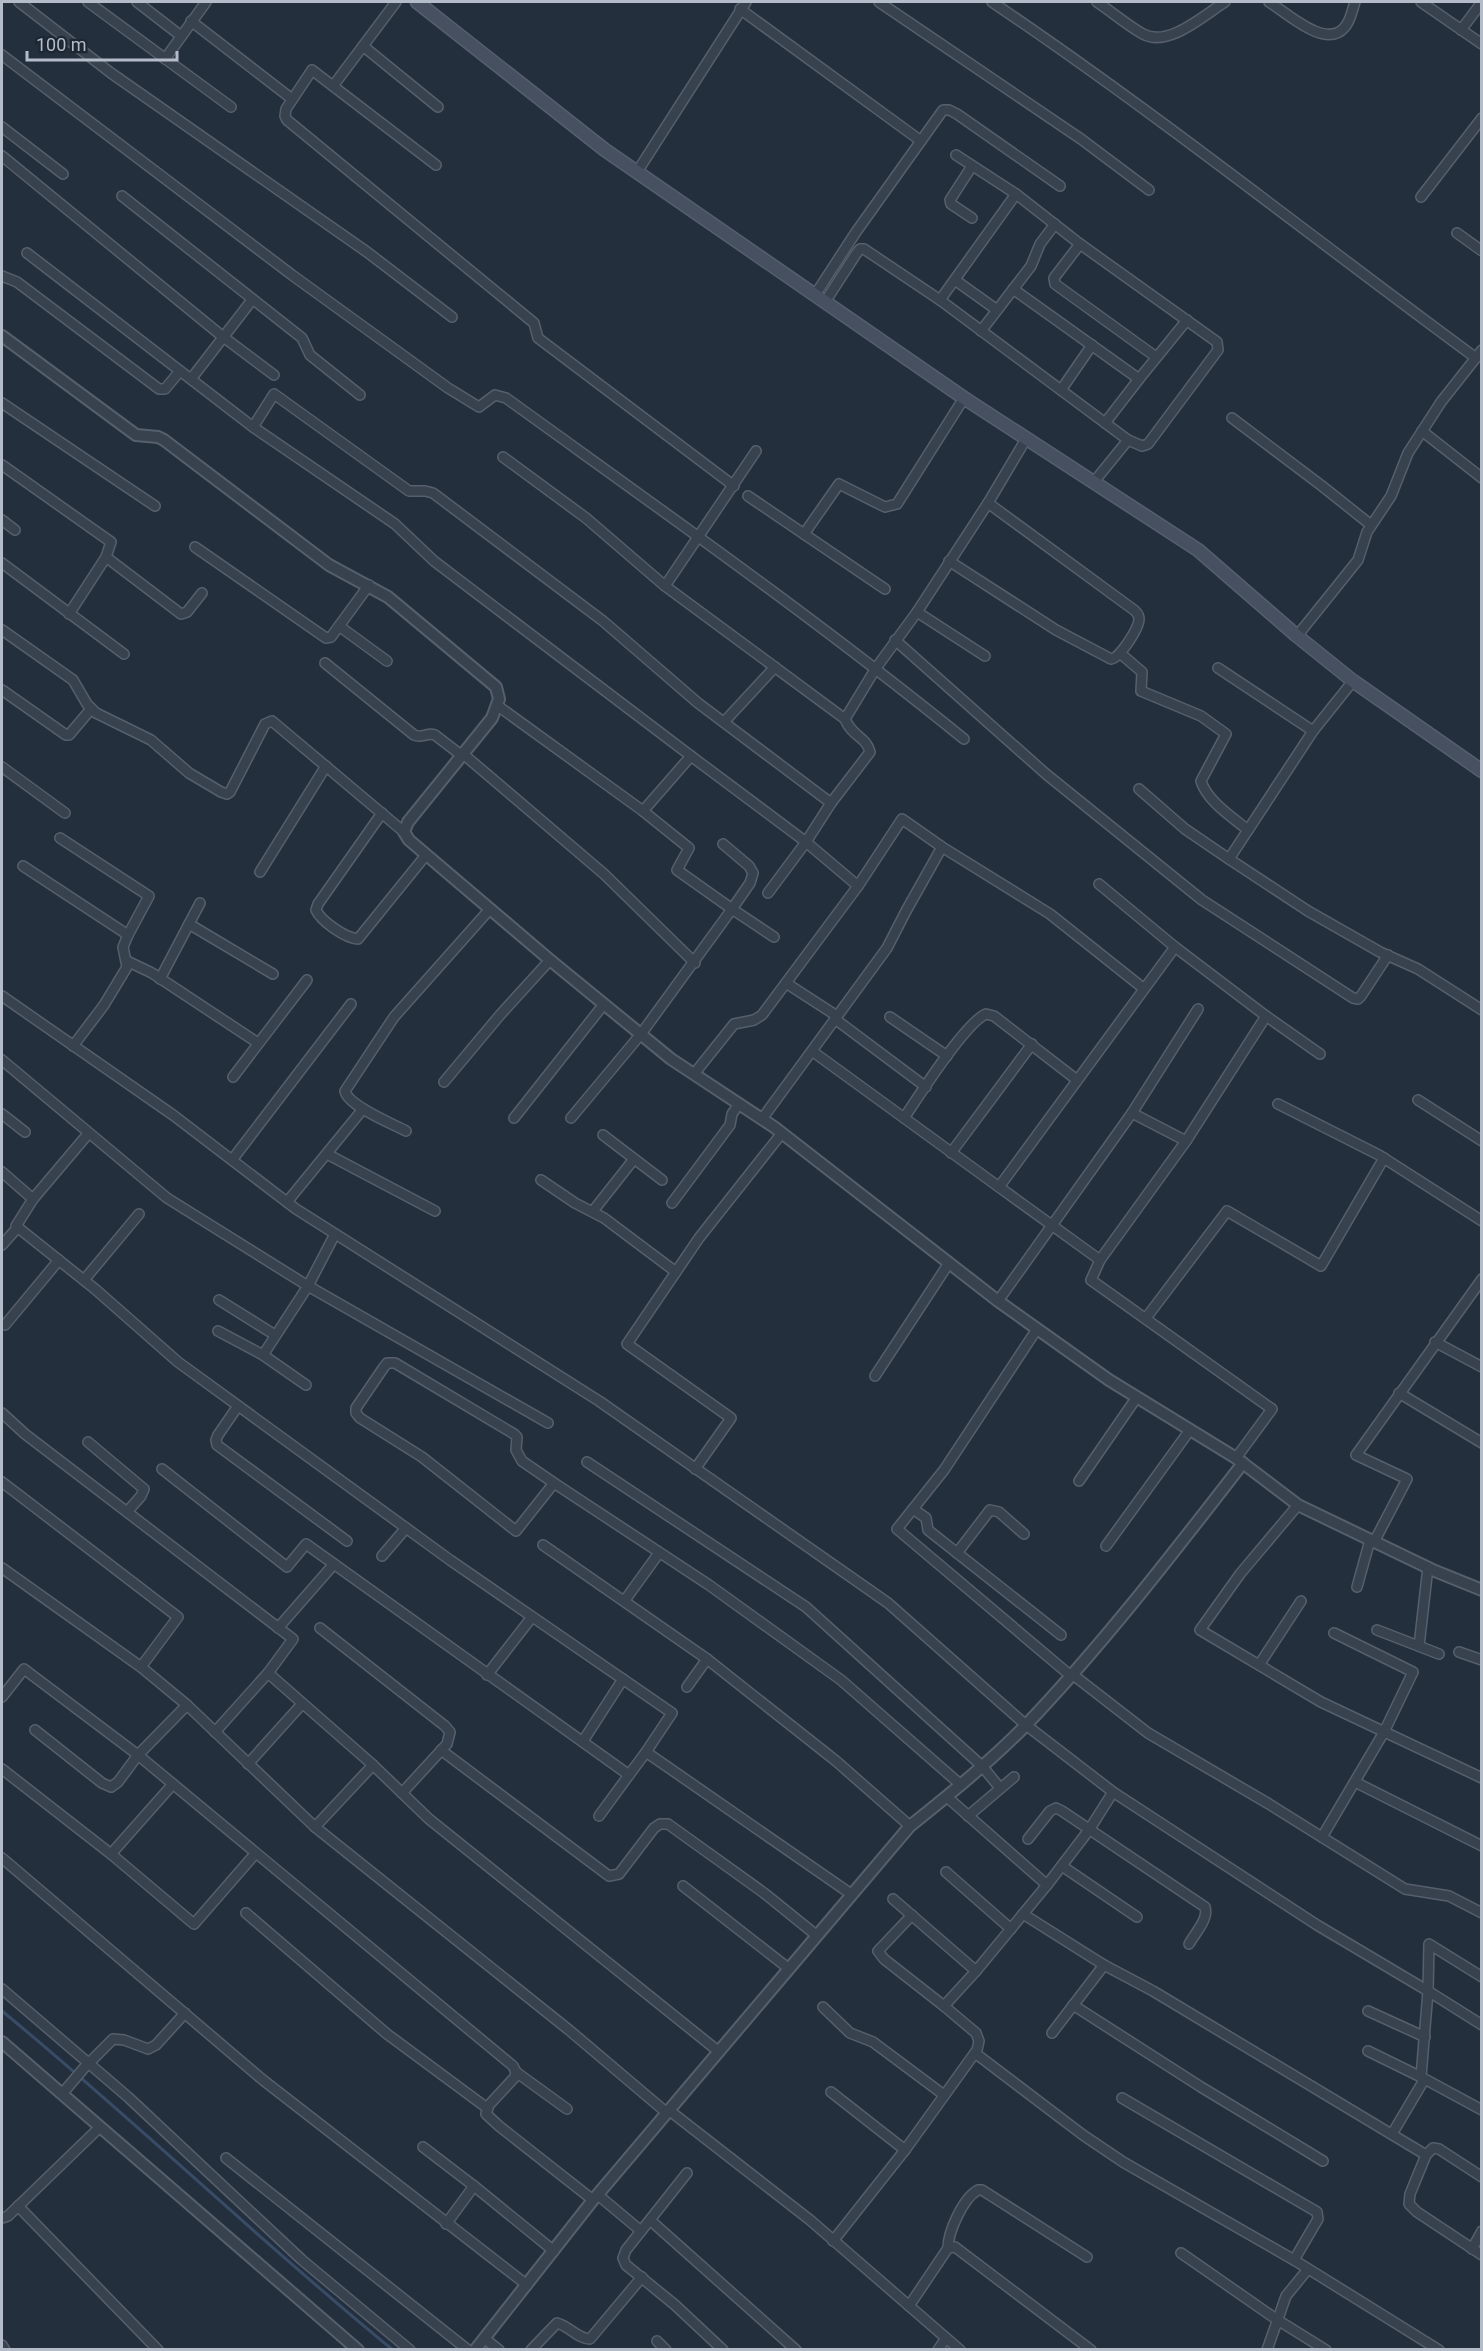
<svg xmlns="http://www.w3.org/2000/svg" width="1483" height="2351" font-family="Roboto,sans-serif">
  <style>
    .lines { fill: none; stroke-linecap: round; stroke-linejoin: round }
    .stream { stroke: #394c67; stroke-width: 3 }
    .minor-casing { stroke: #565f6c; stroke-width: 12 }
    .tertiary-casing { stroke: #565f6c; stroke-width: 14 }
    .secondary-casing { stroke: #565f6c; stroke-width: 15 }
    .minor { stroke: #38414e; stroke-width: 9 }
    .tertiary { stroke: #38414e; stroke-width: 10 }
    .secondary { stroke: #465061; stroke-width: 12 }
  </style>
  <rect width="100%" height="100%" fill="#242f3e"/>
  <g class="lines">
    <path class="stream" d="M2,2011c133,109 257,230 391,339"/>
    <defs>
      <g id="minor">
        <path d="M19,2l92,71 256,179 85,65"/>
        <path d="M88,2l143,105"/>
        <path d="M137,2l44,34"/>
        <path d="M879,2l202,137 68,51"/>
        <path d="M992,2c166,112 322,237 484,356"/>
        <path d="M1097,2c15,10 30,23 46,32 25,14 61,-19 82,-32"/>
        <path d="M1269,2c18,11 56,47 75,26 7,-7 8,-18 11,-26"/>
        <path d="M1421,2l61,42"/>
        <path d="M740,9l181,132"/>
        <path d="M191,21l101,78"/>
        <path d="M1461,30l21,-28"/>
        <path d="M363,46l75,61"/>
        <path d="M2,55l290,220 156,113 31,19 16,-12 11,3c155,112 310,221 458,341"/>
        <path d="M165,59l41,-57"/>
        <path d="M333,86l63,-84"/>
        <path d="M2,127l61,47"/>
        <path d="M2,156l220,180 52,39"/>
        <path d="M436,165l-124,-95 -26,39 -1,7 2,4 247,203 4,15 196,148"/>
        <path d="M972,166l-22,34 1,4 21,14"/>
        <path d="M637,172l109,-170"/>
        <path d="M122,196l180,142 8,17 50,40"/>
        <path d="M1421,197l61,-79"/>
        <path d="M1457,233l25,18"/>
        <path d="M1080,244l-26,34 1,6 101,73"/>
        <path d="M27,253l226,174 142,97 39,37 257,195"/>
        <path d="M2,276l15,6 142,107h6l15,-18"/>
        <path d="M955,280l42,30"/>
        <path d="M1013,289l126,90 48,-59"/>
        <path d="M815,295l41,-63 87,-122h6l8,4 103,72"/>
        <path d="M940,300l76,-106"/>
        <path d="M825,302l31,-48 4,-5h4l76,51 188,140 14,6 6,-2 70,-94 -1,-8 -137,-98 -64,-50 -60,-39"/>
        <path d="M981,331l50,-65 9,-22 15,-20"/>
        <path d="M191,379l61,-79"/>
        <path d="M1061,390l31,-45"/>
        <path d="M2,403l153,103"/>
        <path d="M1232,418l90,68 49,39"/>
        <path d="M1105,423l34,-44"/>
        <path d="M253,427l21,-33 135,97h16l8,2 170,128 95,82 133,100"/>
        <path d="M1422,431l60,47"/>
        <path d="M756,451l-91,135 180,133"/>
        <path d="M503,457l83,61 79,68"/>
        <path d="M2,465l109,77 -5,15 -37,57"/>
        <path d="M1093,483l35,-43"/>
        <path d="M748,496l137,93"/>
        <path d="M2,520l13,10"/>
        <path d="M804,534l35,-50 46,23 12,-3 67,-106"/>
        <path d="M195,547l131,91 5,-1 38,-52"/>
        <path d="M106,557l75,57 6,-2 15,-19"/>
        <path d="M949,561l107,69 55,29c9,-1 28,-31 28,-40 0,-5 -2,-6 -5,-9l-146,-107"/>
        <path d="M2,563l122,91"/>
        <path d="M917,612l68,44"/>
        <path d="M339,626l48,35"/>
        <path d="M2,630l71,50 14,24 9,9 55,27 38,33 32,19 6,2 3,-2 35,-68 7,-3 132,111"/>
        <path d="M1297,636l61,-76 9,-28 24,-36 17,-43 33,-51 41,-52"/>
        <path d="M895,640l151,134 156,126 151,98 5,1 3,-3 27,-41"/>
        <path d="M1121,654l21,18 -1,19 60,25 25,18 -25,47c6,20 31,36 47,49"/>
        <path d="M325,663l89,72c8,4 13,-3 21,0l26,20"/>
        <path d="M1218,668l95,63"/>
        <path d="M1353,681l-40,50 -84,128 79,52 72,41 38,17 64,41"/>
        <path d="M2,690l64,45h3l22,-26"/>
        <path d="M498,706l145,105 48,-55 115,86 -38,51"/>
        <path d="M724,722l51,-55"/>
        <path d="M462,753l142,121 91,89"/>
        <path d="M2,767l63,46"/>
        <path d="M1139,789l46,40 44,30"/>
        <path d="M382,813l-64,91 -2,6c5,11 29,28 42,29l68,-84"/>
        <path d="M723,844l26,22 4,7 -3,10 -18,26 42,28"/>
        <path d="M23,866l105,69 21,-39 -89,-58"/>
        <path d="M260,872l66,-106"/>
        <path d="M1099,884l76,63"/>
        <path d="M858,886l44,-67 40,28 108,67 93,74"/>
        <path d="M189,924l84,50"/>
        <path d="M1175,947l91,69 -80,125 -86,119 -101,-73z"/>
        <path d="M127,961l25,12 106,70"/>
        <path d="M160,979l40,-76"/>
        <path d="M786,983l51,33"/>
        <path d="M2,996l171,119 123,94 303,192 289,202 138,122 87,67 204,133 111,66 1,-47 53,33"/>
        <path d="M1266,1016l54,38"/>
        <path d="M890,1017l57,39"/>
        <path d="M835,1019l91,68"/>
        <path d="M73,1046l31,-41 23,-38 -4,-20 5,-12"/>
        <path d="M812,1051l187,136"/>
        <path d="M2,1060l165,138 141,88 240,137"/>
        <path d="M694,1074l40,-50 20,-4 8,-5 96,-129 -52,-44 25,-39 39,-51c-4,-16 -18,-15 -25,-33l31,-51 41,-56 71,-109 38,-64"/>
        <path d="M233,1077l74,-97"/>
        <path d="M444,1082l56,-67 50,-55"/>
        <path d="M1418,1100l64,41"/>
        <path d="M1278,1104l101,51 103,66"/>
        <path d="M1132,1113l54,28"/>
        <path d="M2,1114l23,18"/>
        <path d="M514,1118l90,-114"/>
        <path d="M571,1118l70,-84 91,-125 -55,-39 12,-22 -46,-37"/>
        <path d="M904,1118c15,-22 61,-95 82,-104l8,2 83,64"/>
        <path d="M762,1119l125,-171 19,-37 36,-64"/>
        <path d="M406,1131c-13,-7 -58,-25 -61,-40l49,-74 96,-108"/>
        <path d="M603,1135l59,45"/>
        <path d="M951,1153l81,-109"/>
        <path d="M327,1154l108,57"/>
        <path d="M232,1160l119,-156"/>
        <path d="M2,1172l31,27 -17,27 79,63 83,73 272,198 222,153 -26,39"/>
        <path d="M541,1180l34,23 29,15 72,54"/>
        <path d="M33,1199l55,-65"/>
        <path d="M287,1202l76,-93"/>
        <path d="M672,1203l58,-78 2,-11 7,-10"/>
        <path d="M593,1211l41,-52"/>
        <path d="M2,1245l16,-18"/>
        <path d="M1100,1260l-9,20 181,129 -36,49"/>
        <path d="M84,1280l55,-66"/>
        <path d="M219,1300l56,35"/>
        <path d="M998,1301l134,-188 66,-104"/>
        <path d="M1146,1318l81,-107 94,55 63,-108"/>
        <path d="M5,1325l54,-65"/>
        <path d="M1037,1329l-93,141 -47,59 174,147"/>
        <path d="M218,1331l45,24 45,-69 27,-52"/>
        <path d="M1435,1342l47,25"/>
        <path d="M263,1355l43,30"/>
        <path d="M875,1376l74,-113"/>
        <path d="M1399,1393l83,50"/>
        <path d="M238,1406l-20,29 -2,5 1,5 130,96"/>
        <path d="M2,1413l23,21 268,205 -25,34 -53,59"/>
        <path d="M88,1442l56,47 -3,7 -14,16"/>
        <path d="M587,1462l219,145 176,159 18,22"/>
        <path d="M162,1469l125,98 19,-23 323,231 17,-23 205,142"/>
        <path d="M695,1469l36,-51 -104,-74 72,-106 83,-105"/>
        <path d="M1079,1481l58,-84"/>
        <path d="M2,1482l176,135 -37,50"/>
        <path d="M554,1483l-32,-22 -6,-11 1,-13 -3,-3 -119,-71h-8l-3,4 -28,41v5l4,5 62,39 94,74 38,-48 155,102 132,95 120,105"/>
        <path d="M1298,1505l-58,69 -40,56 121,72 161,76"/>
        <path d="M913,1509l13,9 2,12 133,105"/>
        <path d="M1374,1542l33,-63 -51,-24 126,-176"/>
        <path d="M543,1545l164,114 129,102 74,65"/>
        <path d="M1106,1546l84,-116"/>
        <path d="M957,1553l33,-43 9,2 25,22"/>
        <path d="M382,1556l24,-28"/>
        <path d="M2,1568l139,99 46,38 128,122 254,203 98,83"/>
        <path d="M1357,1587l13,-47"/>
        <path d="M625,1600l34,-47"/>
        <path d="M278,1628l56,-64"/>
        <path d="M320,1628l125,98 5,6 -3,12 -45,49"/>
        <path d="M1377,1630l62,24"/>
        <path d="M1419,1646l9,-79"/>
        <path d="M1459,1652l23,8"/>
        <path d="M1259,1665l42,-64"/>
        <path d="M268,1673l105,92"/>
        <path d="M1072,1674l76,59 121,71 136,85 44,7 33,17"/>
        <path d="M487,1675l45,-58"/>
        <path d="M687,1687l20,-28"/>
        <path d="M2,1697l22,-28 114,86 375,311 3,6 -1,5 -26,28 -3,9 13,12 94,74"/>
        <path d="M35,1730l67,53 9,4 7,-5 20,-27 49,-50"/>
        <path d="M583,1741l40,-62"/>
        <path d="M441,1750l168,126 10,-2 35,-46 6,-4h8l96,69 52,42"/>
        <path d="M248,1764l54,-60"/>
        <path d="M2,1769l109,85 62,-70"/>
        <path d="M1355,1782l127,64"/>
        <path d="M947,1797l100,88 42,-55 24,-38"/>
        <path d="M599,1816l30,-41"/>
        <path d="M968,1816l46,-39"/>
        <path d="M315,1827l58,-62 56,54 289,232"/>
        <path d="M1322,1837l62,-105 29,-60 -79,-39"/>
        <path d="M1028,1839l22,-28 6,-3 6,3 143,96c4,12 -10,26 -16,37"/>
        <path d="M111,1854l83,70 61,-70"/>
        <path d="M2,1858l261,222 264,205"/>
        <path d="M1062,1866l75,51"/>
        <path d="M946,1872l65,57"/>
        <path d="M683,1886l105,82"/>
        <path d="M893,1899l83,72"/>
        <path d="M246,1913l141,121 100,74"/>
        <path d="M1023,1914l81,51 49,26 273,164 -16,39 -1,10 8,8 65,43"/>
        <path d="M912,1915l-34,36 6,8 60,47"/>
        <path d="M2,1989l126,108 174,163 108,90"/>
        <path d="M1073,2005l128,82 122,74"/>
        <path d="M823,2007l27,26 23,9 71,53"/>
        <path d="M1368,2011l57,26"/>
        <path d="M1482,2025l-54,-34 -7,86 61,33"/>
        <path d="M1052,2033l52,-68"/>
        <path d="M1368,2051l53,26"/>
        <path d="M975,2053l108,82 40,27 171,98 145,90"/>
        <path d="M516,2072l51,37"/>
        <path d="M831,2092l74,58"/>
        <path d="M62,2094l22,-26 29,-29 11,1 24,9 8,-4 29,-32"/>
        <path d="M1122,2098l195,114 1,7 -24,41"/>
        <path d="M670,2111l140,109 150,130"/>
        <path d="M1392,2134l32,-54"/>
        <path d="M423,2147l51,39"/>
        <path d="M1426,2155l7,-7 6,1 43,28"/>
        <path d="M226,2158l242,192"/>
        <path d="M687,2173l-61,77 -3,8 3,7 49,40 48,45"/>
        <path d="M598,2195l43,36"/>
        <path d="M18,2206l140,144"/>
        <path d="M2,2218l6,-2 92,-89"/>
        <path d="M650,2220l146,130"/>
        <path d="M446,2224l28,-38 80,65"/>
        <path d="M833,2241l72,-91 72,-100 2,-9 -3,-8 -32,-27 32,-35 71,-86"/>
        <path d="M948,2248c0,-16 15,-50 30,-58h4l105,67"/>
        <path d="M1472,2249l10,-18"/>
        <path d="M1181,2253l95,66 50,31"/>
        <path d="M909,2306l39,-58 7,-1 136,103"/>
        <path d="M484,2338l15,12"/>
        <path d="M657,2341l9,9"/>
        <path d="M2,2345l3,5"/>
        <path d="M531,2350l26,-27c12,3 21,16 33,16l52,-62"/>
        <path d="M938,2350l8,-12"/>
        <path d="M1267,2350l19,-54 22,-27"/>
      </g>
      <g id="tertiary">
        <path d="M2,336l134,99 22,2 6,3 165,125 59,32 108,90 3,12 -7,19 -84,104 -4,10 5,8 141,120 121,99 103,68 224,174 111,79 127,78 62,47 137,66 47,19"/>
        <path d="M2,2042l356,308"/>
        <path d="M475,2350l118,-150 317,-374c40,-32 81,-65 117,-102 78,-82 147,-172 216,-261"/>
      </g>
      <path id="secondary" d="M417,2l188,148 359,248 234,152 99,86 56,45 129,90"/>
    </defs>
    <use href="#minor" class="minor-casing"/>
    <use href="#tertiary" class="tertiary-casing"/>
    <use href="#secondary" class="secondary-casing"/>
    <use href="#minor" class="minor"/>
    <use href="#tertiary" class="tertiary"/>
    <use href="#secondary" class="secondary"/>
  </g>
  <rect width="1483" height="2351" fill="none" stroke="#b4bcc9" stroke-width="6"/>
  <path d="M27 51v9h150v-9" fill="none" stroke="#b4bcc9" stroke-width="3"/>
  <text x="36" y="51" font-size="18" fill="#b4bcc9" stroke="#1d2633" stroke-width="4.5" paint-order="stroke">100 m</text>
</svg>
